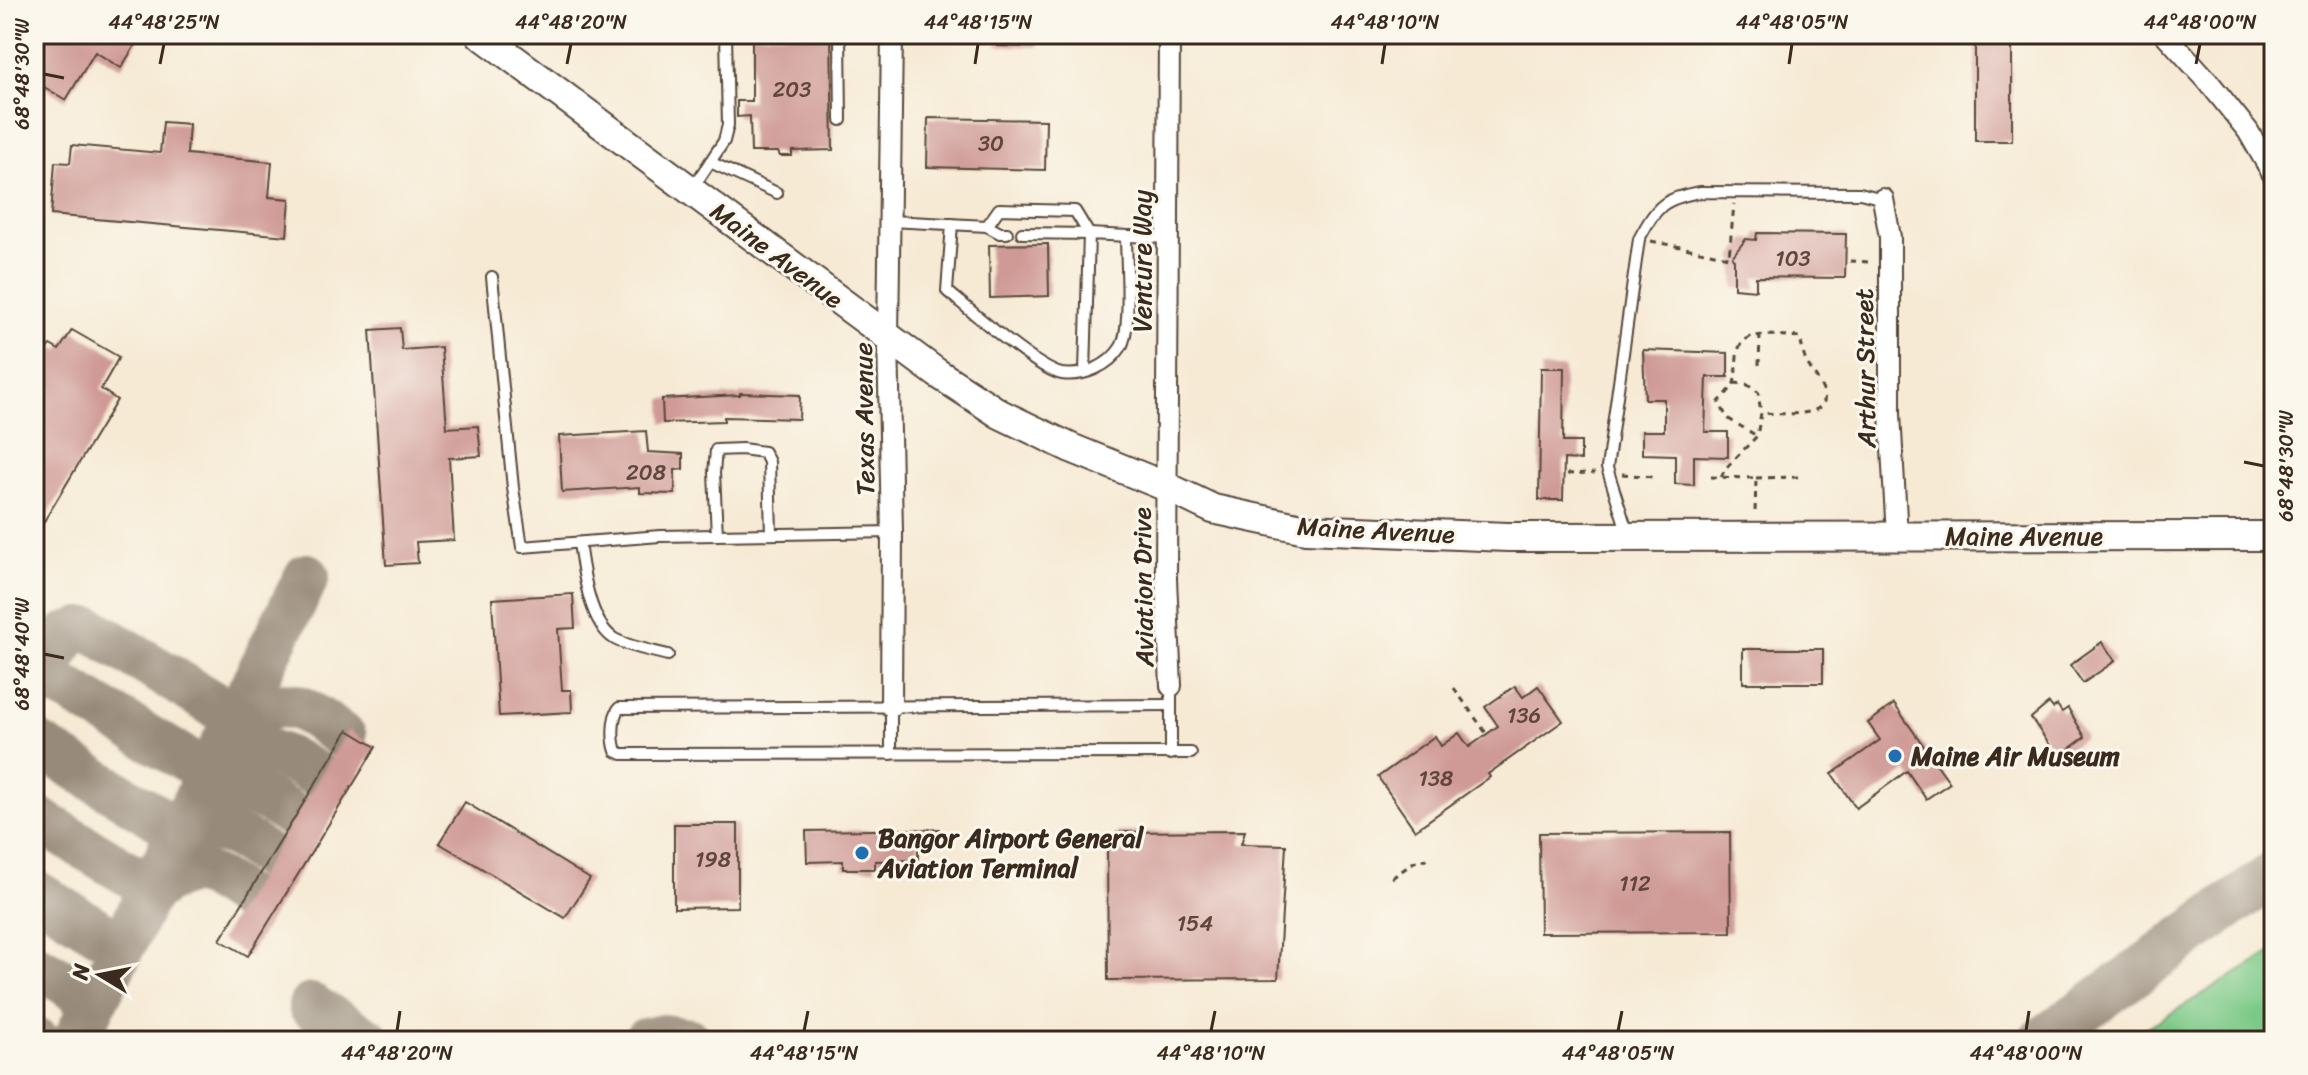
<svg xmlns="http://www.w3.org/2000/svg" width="2308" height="1075" font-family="Sriracha,sans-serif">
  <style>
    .green { fill: #7cc987; stroke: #5c7a52; stroke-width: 2 }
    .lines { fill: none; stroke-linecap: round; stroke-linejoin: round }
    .taxiway { stroke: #988a7a; stroke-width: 46 }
    .building { fill: #cf9a96 }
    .service-casing { stroke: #574739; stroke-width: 14 }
    .minor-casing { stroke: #574739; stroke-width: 24 }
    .secondary-casing { stroke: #574739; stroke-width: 32 }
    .path { stroke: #574739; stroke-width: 3; stroke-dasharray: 6 6; stroke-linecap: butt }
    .service { stroke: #fff; stroke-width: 10 }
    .minor { stroke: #fff; stroke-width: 20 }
    .secondary { stroke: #fff; stroke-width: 28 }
    .ticks { fill: none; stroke: #3b2a1e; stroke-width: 3 }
    .poi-dot { fill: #1f6fb2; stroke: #fbf7ec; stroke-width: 3 }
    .labels { text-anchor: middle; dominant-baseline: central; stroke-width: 6; stroke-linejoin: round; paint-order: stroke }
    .number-label { font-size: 22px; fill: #60463c }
    .street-label { font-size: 26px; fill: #3b2a1e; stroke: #fbf7ec }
    .poi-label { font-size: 26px; font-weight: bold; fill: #3b2a1e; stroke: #fbf7ec; text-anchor: start }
    .neatline { fill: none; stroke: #3b2a1e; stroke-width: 3 }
    .ticks-label { font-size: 20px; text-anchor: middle; fill: #3b2a1e }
  </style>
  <rect width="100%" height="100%" fill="#fbf7ec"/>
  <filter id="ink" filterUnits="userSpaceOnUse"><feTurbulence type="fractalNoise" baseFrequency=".0125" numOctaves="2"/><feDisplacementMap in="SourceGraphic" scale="16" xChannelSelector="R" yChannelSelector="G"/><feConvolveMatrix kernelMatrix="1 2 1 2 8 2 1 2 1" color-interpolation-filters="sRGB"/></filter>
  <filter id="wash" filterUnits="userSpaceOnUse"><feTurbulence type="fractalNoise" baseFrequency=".006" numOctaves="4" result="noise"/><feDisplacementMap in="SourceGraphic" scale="32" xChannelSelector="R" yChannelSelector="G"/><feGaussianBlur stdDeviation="1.8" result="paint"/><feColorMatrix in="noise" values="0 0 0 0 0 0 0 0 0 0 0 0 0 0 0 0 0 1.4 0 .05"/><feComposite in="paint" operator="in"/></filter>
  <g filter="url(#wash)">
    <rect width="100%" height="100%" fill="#f6ead5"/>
    <path class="green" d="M2274,951v90h-145l19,-14z"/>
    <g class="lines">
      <g class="taxiway">
        <path d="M34,670l5,7 -3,10 11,-4 13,2 138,82 4,10v11"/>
        <path d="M34,691l33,-56 14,-5h11l133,81 5,7 1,11"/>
        <path d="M231,729c16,-18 45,-30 70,-20 15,7 29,19 43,28"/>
        <path d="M34,742l137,84 4,7 -1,9"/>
        <path d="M210,770c40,-36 71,-17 110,7"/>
        <path d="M190,811c44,-34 63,-21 105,6"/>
        <path d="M34,817l107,64 6,14c43,-35 56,-26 98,3"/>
        <path d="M169,852c42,-36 62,-22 101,6"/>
        <path d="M34,892l79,48 4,6 1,10"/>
        <path d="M34,965c20,12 49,22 55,46"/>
        <path d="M311,1006l58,35"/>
        <path d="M34,1039l4,2"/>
        <path d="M75,1041l232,-465"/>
        <path d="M645,1041l18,-4 26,4"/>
        <path d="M2041,1041l233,-167"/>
      </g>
    </g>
    <g id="blocks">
      <g class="building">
        <path d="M34,34h108l-21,34 -26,-16 -29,48 -32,-19z"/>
        <path d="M752,34h79l2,116 -41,1v5h-12l-2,-4h-27l-1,-36 -13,1v-16h15z"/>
        <path d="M997,34h41v13l-41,-1z"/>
        <rect x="1975" y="45" width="37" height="96"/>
        <path d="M928,118l118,2 -1,50 -118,-3z"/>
        <path d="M163,122l26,2 -2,30 85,8 -3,35 21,2 -3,37 -236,-21 4,-53 15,1 2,-18 88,8z"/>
        <path d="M1757,233l89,1 -1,44 -89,-1v13l-22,-2v-28l-2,-3 14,-18 10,1z"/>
        <path d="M1048,244l1,52 -59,2 -1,-53z"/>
        <path d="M400,328l2,22 39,-3 6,81 31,-2 3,30 -32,2 5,82 -38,2 2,21 -32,2 -16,-235z"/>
        <path d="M72,330l47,27 -18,32 16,11 -83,138v-188l8,5 8,-10 9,5z"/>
        <path d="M1643,350l85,3v24h-21l-2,55h23v25l-34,-1v29l-19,-1v-29l-33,-1v-23h22v-32h-19z"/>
        <path d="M1541,368h23l-1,74h18v18l-17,-1 -1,41h-24z"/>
        <path d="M740,393l60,2 -1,24 -75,-2v4l-61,2 -1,-24 78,-4z"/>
        <path d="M646,431l2,21 35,2v15l-8,1v24l-35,-1v-6l-78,5 -3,-56z"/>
        <path d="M573,594l2,34 -17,1 4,61h9l1,22 -73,4 -7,-117z"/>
        <path d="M2102,642l13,19 -32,22 -13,-18z"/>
        <rect x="1743" y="649" width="80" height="34"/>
        <path d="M1515,686l8,11 15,-11 25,35 -75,53 2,3 -75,53 -37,-53 57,-41 6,10 18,-13 10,14 29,-21 -13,-19z"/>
        <path d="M2049,703l4,5 4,-3 5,7 6,-4 17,29 -27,20 -27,-39z"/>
        <path d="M1894,704l56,79 -24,16 -19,-28 -51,37 -24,-34 48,-34 -12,-17z"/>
        <path d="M348,730l28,17 -128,209 -28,-16z"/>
        <path d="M465,802l125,77 -25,39 -126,-75z"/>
        <path d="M674,824h64v83l-64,1z"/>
        <path d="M939,829v15h-21v16l-43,1v8h-32v-8l-36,1 -1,-31z"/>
        <path d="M1245,831l-4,13 45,1 -8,134 -170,1 -1,-131h10v-17z"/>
        <path d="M1730,832l1,100 -191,1 -1,-100z"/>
      </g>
    </g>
  </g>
  <g filter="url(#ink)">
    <use href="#blocks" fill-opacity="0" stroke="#574739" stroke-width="2"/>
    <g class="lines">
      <defs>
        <g id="service">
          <path d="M840,34l1,86"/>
          <path d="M710,162l67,31"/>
          <path d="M692,189l32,-48 4,-16 -2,-91"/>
          <path d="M890,221l97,5 12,-17 76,2 14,23"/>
          <path d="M952,224l-5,67c22,18 91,79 115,83 22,3 47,-8 59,-27 11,-19 5,-86 5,-111"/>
          <path d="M987,226l13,7h7"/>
          <path d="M1022,233l67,1"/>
          <path d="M492,277l21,211 9,59 138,-11 232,-4"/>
          <path d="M1085,372l4,-138 79,4"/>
          <path d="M1628,534l-21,-66 32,-229c18,-33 24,-41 62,-47l159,1 23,6"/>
          <path d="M717,535l-3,-62 2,-23 26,-1 22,3 5,10 2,72"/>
          <path d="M579,543c4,27 10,78 34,95 12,8 40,13 55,17"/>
          <path d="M1171,686v68"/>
          <path d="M1171,705l-552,3c-7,9 -7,32 -3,43l6,3 569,-1"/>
          <path d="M891,706v48"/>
        </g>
        <g id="minor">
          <path d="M1169,34l-3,545 5,107"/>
          <path d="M2165,34l42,46 41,51 26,45"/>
          <path d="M1883,199l7,38v177l7,122"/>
          <path d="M891,706l1,-174 -4,-195 4,-303"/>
        </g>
        <path id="secondary" d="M480,34l457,339 63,41 71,34 96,39 46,22 93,20 202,8 766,-1"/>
      </defs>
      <use href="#service" class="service-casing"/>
      <use href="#minor" class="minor-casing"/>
      <use href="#secondary" class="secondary-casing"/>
      <g class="path">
        <path d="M1651,241l78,16 5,-53"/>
        <path d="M1850,261l20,1"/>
        <path d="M1759,365l1,-29"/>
        <path d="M1734,383l12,1 12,8 3,21"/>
        <path d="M1567,474l28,-1"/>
        <path d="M1622,474l31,3"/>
        <path d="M1711,477l45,1 -1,35"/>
        <path d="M1721,477l4,-8 32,-33 4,-23c15,0 69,7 63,-19 -3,-12 -13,-23 -18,-33 -4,-8 -3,-16 -7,-24 -14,-1 -30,-3 -44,-1 -24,3 -16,30 -21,47 -3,7 -10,13 -15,19l8,16 30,18"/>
        <path d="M1756,478l43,-1"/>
        <path d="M1454,688l32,45"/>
        <path d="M1392,878l22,-16 13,-3"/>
      </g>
      <use href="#service" class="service"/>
      <use href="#minor" class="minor"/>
      <use href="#secondary" class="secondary"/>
    </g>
  </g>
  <path class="ticks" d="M160,64l4,-20M567,64l4,-20M975,64l3,-20M1382,64l3,-20M1789,64l3,-20M2196,64l4,-20M44,74l20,4M2244,462l20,4M44,654l20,4M397,1031l3,-20M804,1031l4,-20M1211,1031l4,-20M1618,1031l4,-20M2026,1031l3,-20"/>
  <g class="poi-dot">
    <circle cx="1895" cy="756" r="8"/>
    <circle cx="862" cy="853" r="8"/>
  </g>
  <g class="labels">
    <g class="number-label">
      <text x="792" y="89">203</text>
      <text x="991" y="143">30</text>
      <text x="1793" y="258">103</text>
      <text x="646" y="472">208</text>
      <text x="1524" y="715">136</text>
      <text x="1436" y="778">138</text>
      <text x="713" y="859">198</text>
      <text x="1635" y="883">112</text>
      <text x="1195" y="923">154</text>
    </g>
    <g class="street-label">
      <text transform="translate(777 255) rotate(37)">Maine Avenue</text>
      <text transform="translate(1142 261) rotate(-90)">Venture Way</text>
      <text transform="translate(1865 368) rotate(-91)">Arthur Street</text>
      <text transform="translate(864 419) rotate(-91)">Texas Avenue</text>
      <text transform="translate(1376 530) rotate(3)">Maine Avenue</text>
      <text x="2024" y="536">Maine Avenue</text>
      <text transform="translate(1143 587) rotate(-91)">Aviation Drive</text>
    </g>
    <g class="poi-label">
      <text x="1911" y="756">Maine Air Museum</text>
      <text x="878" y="838">Bangor Airport General<tspan x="878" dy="30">Aviation Terminal</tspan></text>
    </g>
  </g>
  <rect width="2308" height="1075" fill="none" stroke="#fbf7ec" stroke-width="88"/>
  <g transform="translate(100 975) rotate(280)" stroke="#fbf7ec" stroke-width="6" paint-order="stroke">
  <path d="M0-6L14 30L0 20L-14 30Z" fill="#3b2a1e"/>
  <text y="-12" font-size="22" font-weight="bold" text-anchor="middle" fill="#3b2a1e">N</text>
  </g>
  <rect x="44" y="44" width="2220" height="987" class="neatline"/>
  <g class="ticks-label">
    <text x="164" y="29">44°48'25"N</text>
    <text x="571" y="29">44°48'20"N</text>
    <text x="978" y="29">44°48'15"N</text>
    <text x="1385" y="29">44°48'10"N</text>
    <text x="1792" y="29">44°48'05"N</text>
    <text x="2200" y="29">44°48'00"N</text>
    <text transform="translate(22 74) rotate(-90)" y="7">68°48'30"W</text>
    <text transform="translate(2286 466) rotate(-90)" y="7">68°48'30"W</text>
    <text transform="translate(22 654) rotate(-90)" y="7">68°48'40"W</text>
    <text x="397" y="1060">44°48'20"N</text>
    <text x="804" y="1060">44°48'15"N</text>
    <text x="1211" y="1060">44°48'10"N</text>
    <text x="1618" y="1060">44°48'05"N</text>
    <text x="2026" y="1060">44°48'00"N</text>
  </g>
</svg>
